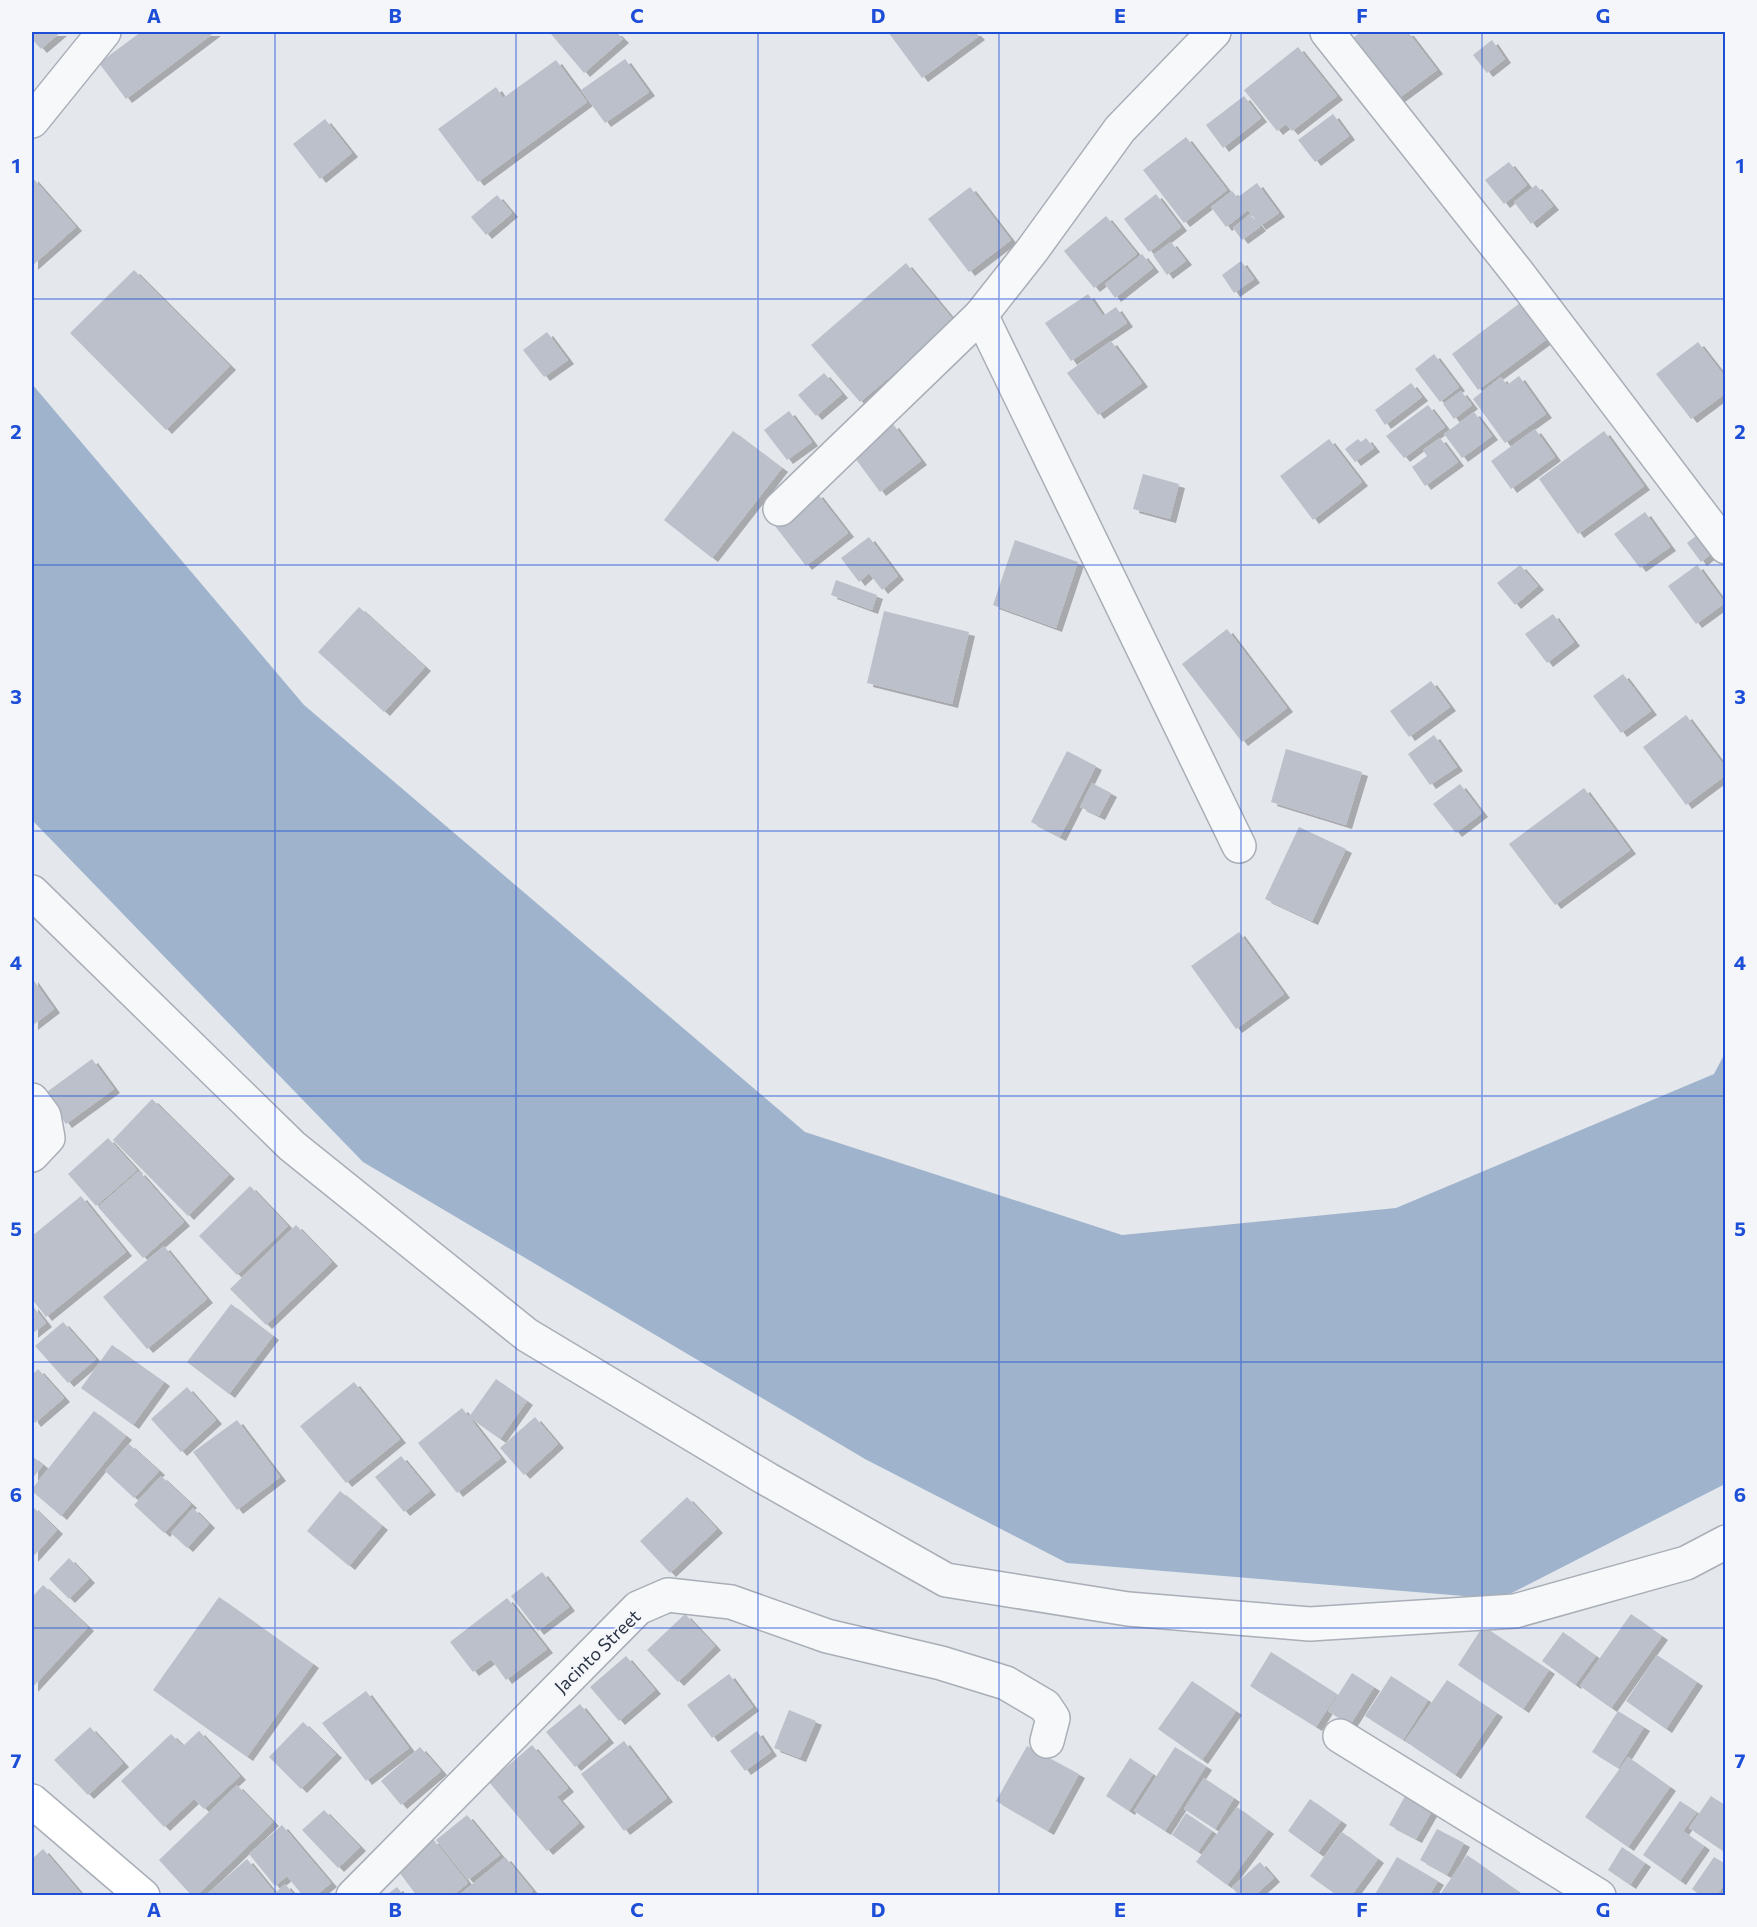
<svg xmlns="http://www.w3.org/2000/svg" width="1757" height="1927" font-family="Commissioner,sans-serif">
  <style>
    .water { fill: #9fb4cc }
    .building { fill: #bbc0ca; filter: url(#shadow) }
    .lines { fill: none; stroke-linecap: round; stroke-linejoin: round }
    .street-casing { stroke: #a9aeb7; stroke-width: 36 }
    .secondary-casing { stroke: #a9aeb7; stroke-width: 36 }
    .street { stroke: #f7f8fa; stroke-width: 33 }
    .secondary { stroke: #fff; stroke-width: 33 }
    .grid { fill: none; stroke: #1d4ed8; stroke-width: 1.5; stroke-opacity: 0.55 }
    .labels { text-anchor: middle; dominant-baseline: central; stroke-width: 4.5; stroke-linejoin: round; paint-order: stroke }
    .street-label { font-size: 18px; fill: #2b3445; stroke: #f4f6f9 }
    .neatline { fill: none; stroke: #1d4ed8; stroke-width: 2 }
    .grid-label { font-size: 20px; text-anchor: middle; font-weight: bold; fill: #1d4ed8 }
  </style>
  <defs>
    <filter id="shadow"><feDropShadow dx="6" dy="4" stdDeviation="0" flood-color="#0004"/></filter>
  </defs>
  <rect width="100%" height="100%" fill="#e4e7ec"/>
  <path class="water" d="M32,384l272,321 501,427 317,103 274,-27 318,-134 11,-21v431l-225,115 -433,-36 -202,-104 -502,-297 -331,-342z"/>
  <g class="building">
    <path d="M32,32h29l-20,17 -9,-10z"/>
    <path d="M141,32h74l-89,67 -27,-36z"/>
    <path d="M554,32h62l7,7 -39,34 -33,-39z"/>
    <path d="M888,32h87l4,4 -57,42z"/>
    <path d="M1361,32h47l29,38 -42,31 -45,-61z"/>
    <path d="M1492,40l13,19 -18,14 -14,-18z"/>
    <path d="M1298,47l39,49 -45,35 -6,-7 -9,7 -33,-41z"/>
    <path d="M625,59l24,33 -44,31 -24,-33z"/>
    <path d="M556,60l31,42 -109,80 -40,-53 58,-42 7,11z"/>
    <path d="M1244,96l17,22 -38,30 -17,-23z"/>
    <path d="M1333,114l16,22 -34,26 -17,-22z"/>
    <path d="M325,119l27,34 -32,26 -27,-35z"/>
    <path d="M1186,137l41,53 -43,33 -41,-53z"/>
    <path d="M1509,162l18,23 -23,19 -19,-24z"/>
    <path d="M32,177l44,50 -44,39z"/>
    <path d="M1257,183l22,30 -19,13 -12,-16 -22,17 -15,-20 21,-16 13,16 -7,-10z"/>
    <path d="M1536,185l17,21 -22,18 -17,-22z"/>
    <path d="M970,187l41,53 -42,32 -41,-53z"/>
    <path d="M1156,194l25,33 -32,25 -25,-33z"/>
    <path d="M497,195l15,18 -26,22 -15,-18z"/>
    <path d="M1250,214l10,13 -18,13 -9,-12z"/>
    <path d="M1106,216l31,38 -43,34 -30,-37z"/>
    <path d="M1171,242l15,19 -19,14 -14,-20z"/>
    <path d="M1142,254l11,14 -38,30 -10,-14z"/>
    <path d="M1241,261l13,18 -20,14 -12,-18z"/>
    <path d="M906,263l49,59 -95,80 -49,-57z"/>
    <path d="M134,270l96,96 -64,64 -96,-97z"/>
    <path d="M1088,294l15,22 13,-9 11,16 -56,38 -26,-38z"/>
    <path d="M1520,303l27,36 -69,51 -26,-36z"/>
    <path d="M547,332l21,28 -24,17 -21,-27z"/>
    <path d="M1111,341l31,42 -44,32 -31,-42z"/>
    <path d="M1698,342l28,36v15l-35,26 -35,-45z"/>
    <path d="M1434,354l25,33 -19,15 -25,-33z"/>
    <path d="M824,373l18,21 -26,22 -18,-21z"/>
    <path d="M1519,376l27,38 -41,29 -32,-44 28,-22 6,8z"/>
    <path d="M1411,383l11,14 -37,28 -10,-15z"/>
    <path d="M1461,391l11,14 -18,14 -11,-15z"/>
    <path d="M1428,405l17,22 -41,31 -18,-22z"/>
    <path d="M789,411l23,31 -25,18 -23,-30z"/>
    <path d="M1474,412l18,24 -30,22 -18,-24z"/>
    <path d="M893,424l28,37 -41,31 -28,-38z"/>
    <path d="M1535,429l20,28 -44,32 -20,-28z"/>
    <path d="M733,431l49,37 -70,90 -48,-38z"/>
    <path d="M1604,431l40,55 -66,48 -39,-55z"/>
    <path d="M1366,438l8,10 -19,14 -10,-13 13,-10 3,3z"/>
    <path d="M1440,438l18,24 -33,24 -13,-19 15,-11 -4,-6z"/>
    <path d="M1329,439l33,43 -49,38 -33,-44z"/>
    <path d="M1143,474l36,10 -9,35 -37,-10z"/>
    <path d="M817,493l31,40 -42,33 -31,-40z"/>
    <path d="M1645,512l25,35 -30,21 -26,-34z"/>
    <path d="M1702,531l14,19 -15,12 -14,-19z"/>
    <path d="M869,537l29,39 -16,14 -13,-17 -10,9 -18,-24z"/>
    <path d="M1015,540l63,22 -22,66 -63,-23z"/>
    <path d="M1520,565l18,21 -23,19 -18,-22z"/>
    <path d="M1697,565l28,38 -29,21 -28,-38z"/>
    <path d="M836,580l41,15 -5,15 -41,-15z"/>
    <path d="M359,607l66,60 -41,45 -66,-60z"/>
    <path d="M884,611l85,21 -17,72 -85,-21z"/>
    <path d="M1553,614l21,28 -27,21 -22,-29z"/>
    <path d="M1227,629l60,79 -45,34 -60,-78z"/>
    <path d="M1623,674l28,37 -30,22 -28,-37z"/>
    <path d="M1431,681l19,26 -41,30 -19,-26z"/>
    <path d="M1686,715l40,53v7l-40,30 -43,-58z"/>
    <path d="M1434,735l23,32 -27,18 -22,-31z"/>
    <path d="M1286,749l76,23 -16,53 -75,-23z"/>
    <path d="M1067,751l29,15 -36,71 -29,-15z"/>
    <path d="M1092,783l19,10 -12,23 -19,-9z"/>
    <path d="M1460,784l22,29 -26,20 -23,-29z"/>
    <path d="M1584,788l46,62 -75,55 -46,-61z"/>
    <path d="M1299,827l47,22 -34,72 -47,-22z"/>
    <path d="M1239,932l45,62 -48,35 -45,-63z"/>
    <path d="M32,978l22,31 -22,17z"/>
    <path d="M92,1059l22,30 -48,35 -22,-30z"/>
    <path d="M152,1099l77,76 -41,41 -75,-76z"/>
    <path d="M108,1138l29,32 -41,36 -28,-32z"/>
    <path d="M139,1171l45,51 -41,36 -45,-51z"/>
    <path d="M250,1186l38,40 -51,49 -38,-39z"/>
    <path d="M81,1196l45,56 -80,65 -14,-18v-63z"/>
    <path d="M296,1225l36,37 -66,63 -36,-36z"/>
    <path d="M164,1246l43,53 -60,50 -44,-52z"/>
    <path d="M231,1304l42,32 -44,58 -42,-32z"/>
    <path d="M32,1305l14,18 -14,11z"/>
    <path d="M63,1322l33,37 -28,24 -33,-37z"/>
    <path d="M112,1345l52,37 -31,43 -52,-37z"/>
    <path d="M38,1369l26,29 -29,25 -3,-4v-44z"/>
    <path d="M496,1379l31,22 -27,38 -31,-22z"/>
    <path d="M354,1382l46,57 -54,44 -46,-57z"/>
    <path d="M187,1387l29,33 -35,32 -30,-33z"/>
    <path d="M462,1408l39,50 -44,35 -39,-50z"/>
    <path d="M94,1411l32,25 -65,80 -29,-25v-2z"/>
    <path d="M535,1417l23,27 -34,31 -24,-27z"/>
    <path d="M237,1420l43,57 -43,33 -44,-58z"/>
    <path d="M129,1444l30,27 -25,27 -29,-27z"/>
    <path d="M32,1456l11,9 -11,14z"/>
    <path d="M401,1456l29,35 -26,21 -29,-35z"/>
    <path d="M161,1476l30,28 -27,29 -30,-28z"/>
    <path d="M340,1491l42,35 -33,40 -42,-35z"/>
    <path d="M687,1497l30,32 -47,44 -30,-32z"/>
    <path d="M32,1506l25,24 -25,28z"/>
    <path d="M193,1508l16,16 -22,24 -16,-15z"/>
    <path d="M69,1558l20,21 -20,20 -20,-20z"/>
    <path d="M542,1572l27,35 -31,24 -27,-35z"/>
    <path d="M43,1585l45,42 -56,61v-91z"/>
    <path d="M219,1597l94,67 -66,93 -94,-67z"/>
    <path d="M507,1598l40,51 -41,31 -15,-21 -18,13 -23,-30z"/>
    <path d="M685,1614l30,32 -37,36 -31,-32z"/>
    <path d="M1631,1614l31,22 -51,72 -31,-22z"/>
    <path d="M1483,1626l66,44 -26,39 -65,-44z"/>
    <path d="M1563,1632l33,24 -21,29 -33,-24z"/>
    <path d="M1271,1652l66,42 -21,33 -66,-41z"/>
    <path d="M1657,1655l40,27 -31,47 -40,-28z"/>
    <path d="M626,1656l29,34 -36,31 -29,-34z"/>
    <path d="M1352,1673l22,14 -24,38 -22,-14z"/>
    <path d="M729,1674l24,33 -41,31 -25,-33z"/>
    <path d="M1391,1676l37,24 -25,40 -38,-24z"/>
    <path d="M1447,1680l50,33 -42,62 -50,-34z"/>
    <path d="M1192,1681l44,30 -34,49 -44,-31z"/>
    <path d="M366,1691l43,57 -43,33 -44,-58z"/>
    <path d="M580,1704l28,35 -33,28 -29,-35z"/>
    <path d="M789,1710l27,11 -16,37 -26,-10z"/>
    <path d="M1618,1711l26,16 -26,41 -26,-16z"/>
    <path d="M303,1722l33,32 -35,35 -32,-32z"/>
    <path d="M90,1727l33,36 -35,32 -34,-35z"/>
    <path d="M199,1731l41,45 -36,33 -10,-10 -30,28 -43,-46 50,-47 12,12z"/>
    <path d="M757,1731l14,21 -26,19 -15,-20z"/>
    <path d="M624,1741l43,57 -43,33 -43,-57z"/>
    <path d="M532,1745l36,43 -11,9 22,26 -32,28 -58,-69z"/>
    <path d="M1027,1746l52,28 -31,57 -52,-30z"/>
    <path d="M420,1747l21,24 -40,34 -20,-24z"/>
    <path d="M1175,1747l31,19 -41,65 -31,-20z"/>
    <path d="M1628,1757l42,30 -42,60 -43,-30z"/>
    <path d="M1130,1758l23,16 -24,37 -23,-15z"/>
    <path d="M1204,1778l30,20 -19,31 -31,-20z"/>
    <path d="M237,1785l36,37 -77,74h-4l-33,-36z"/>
    <path d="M1405,1796l27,15 -16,28 -27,-14z"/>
    <path d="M1711,1796l15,10v47l-37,-25z"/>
    <path d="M1310,1799l31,22 -23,32 -30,-22z"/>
    <path d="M1680,1801l17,11 -14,19 21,15 -24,35 -37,-26z"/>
    <path d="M1237,1807l31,23 -41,55 -31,-23z"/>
    <path d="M324,1810l36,37 -22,21 -36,-38z"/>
    <path d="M1186,1813l26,18 -14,21 -26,-17z"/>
    <path d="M467,1815l33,40 -32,25 -32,-40z"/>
    <path d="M282,1825l49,58 -16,13h-12l-16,-20 -12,10 -26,-32z"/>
    <path d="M1437,1829l27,14 -17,32 -27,-15z"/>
    <path d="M1342,1832l36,27 -27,37h-13l-28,-20z"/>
    <path d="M433,1839l35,44 -16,13h-35l-21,-28z"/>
    <path d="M1622,1847l23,16 -15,22 -22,-15z"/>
    <path d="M43,1849l40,47h-51v-37z"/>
    <path d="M1467,1855l52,37 -3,4h-77z"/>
    <path d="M505,1857l28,34 -6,5h-69z"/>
    <path d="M1397,1857l41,24 -9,15h-55z"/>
    <path d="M1714,1857l12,7v18l-10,14h-15l-9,-7z"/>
    <path d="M247,1859l28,34 10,-9 10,12h-90z"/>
    <path d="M1260,1862l14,16 -20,18h-15l-7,-9z"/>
    <path d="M397,1887l7,9h-19z"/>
  </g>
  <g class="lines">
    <defs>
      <g id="street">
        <path d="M1327,32l190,240 209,275"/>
        <path d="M32,121l72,-89"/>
        <path d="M981,315l258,531"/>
        <path d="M780,509l201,-194 52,-66 87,-120 94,-97"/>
        <path d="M32,892l260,254 235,189 240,144 179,101 182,29 182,15 205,-13 171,-48 40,-21"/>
        <path d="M32,1100l12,16 4,22 -16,17"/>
        <path d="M1340,1736l259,160"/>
        <path d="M353,1896l285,-288 30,-13 63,7 96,34 114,27 65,20 39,23 8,12 -6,23"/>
      </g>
      <path id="secondary" d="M32,1801l111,95"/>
    </defs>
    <use href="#street" class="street-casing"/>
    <use href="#secondary" class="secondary-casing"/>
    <use href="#street" class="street"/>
    <use href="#secondary" class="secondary"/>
  </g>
  <path class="grid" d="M275,32v1864M516,32v1864M758,32v1864M999,32v1864M1241,32v1864M1482,32v1864M32,299h1694M32,565h1694M32,831h1694M32,1096h1694M32,1362h1694M32,1628h1694"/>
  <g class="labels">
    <g class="street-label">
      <text transform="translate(597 1651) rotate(-44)">Jacinto Street</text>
    </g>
  </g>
  <rect width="1757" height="1927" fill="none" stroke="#f4f6f9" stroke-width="66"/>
  <rect x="33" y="33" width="1691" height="1861" class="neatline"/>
  <g class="grid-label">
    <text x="154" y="23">A</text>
    <text x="395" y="23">B</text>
    <text x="637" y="23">C</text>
    <text x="878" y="23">D</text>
    <text x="1120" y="23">E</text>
    <text x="1362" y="23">F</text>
    <text x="1603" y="23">G</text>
    <text x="16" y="173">1</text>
    <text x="1740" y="173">1</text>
    <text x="16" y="439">2</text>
    <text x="1740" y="439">2</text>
    <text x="16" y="704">3</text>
    <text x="1740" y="704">3</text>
    <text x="16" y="970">4</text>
    <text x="1740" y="970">4</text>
    <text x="16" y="1236">5</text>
    <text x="1740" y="1236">5</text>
    <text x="16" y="1502">6</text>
    <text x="1740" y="1502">6</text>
    <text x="16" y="1768">7</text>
    <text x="1740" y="1768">7</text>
    <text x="154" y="1917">A</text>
    <text x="395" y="1917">B</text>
    <text x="637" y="1917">C</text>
    <text x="878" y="1917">D</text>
    <text x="1120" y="1917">E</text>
    <text x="1362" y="1917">F</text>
    <text x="1603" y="1917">G</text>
  </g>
</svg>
